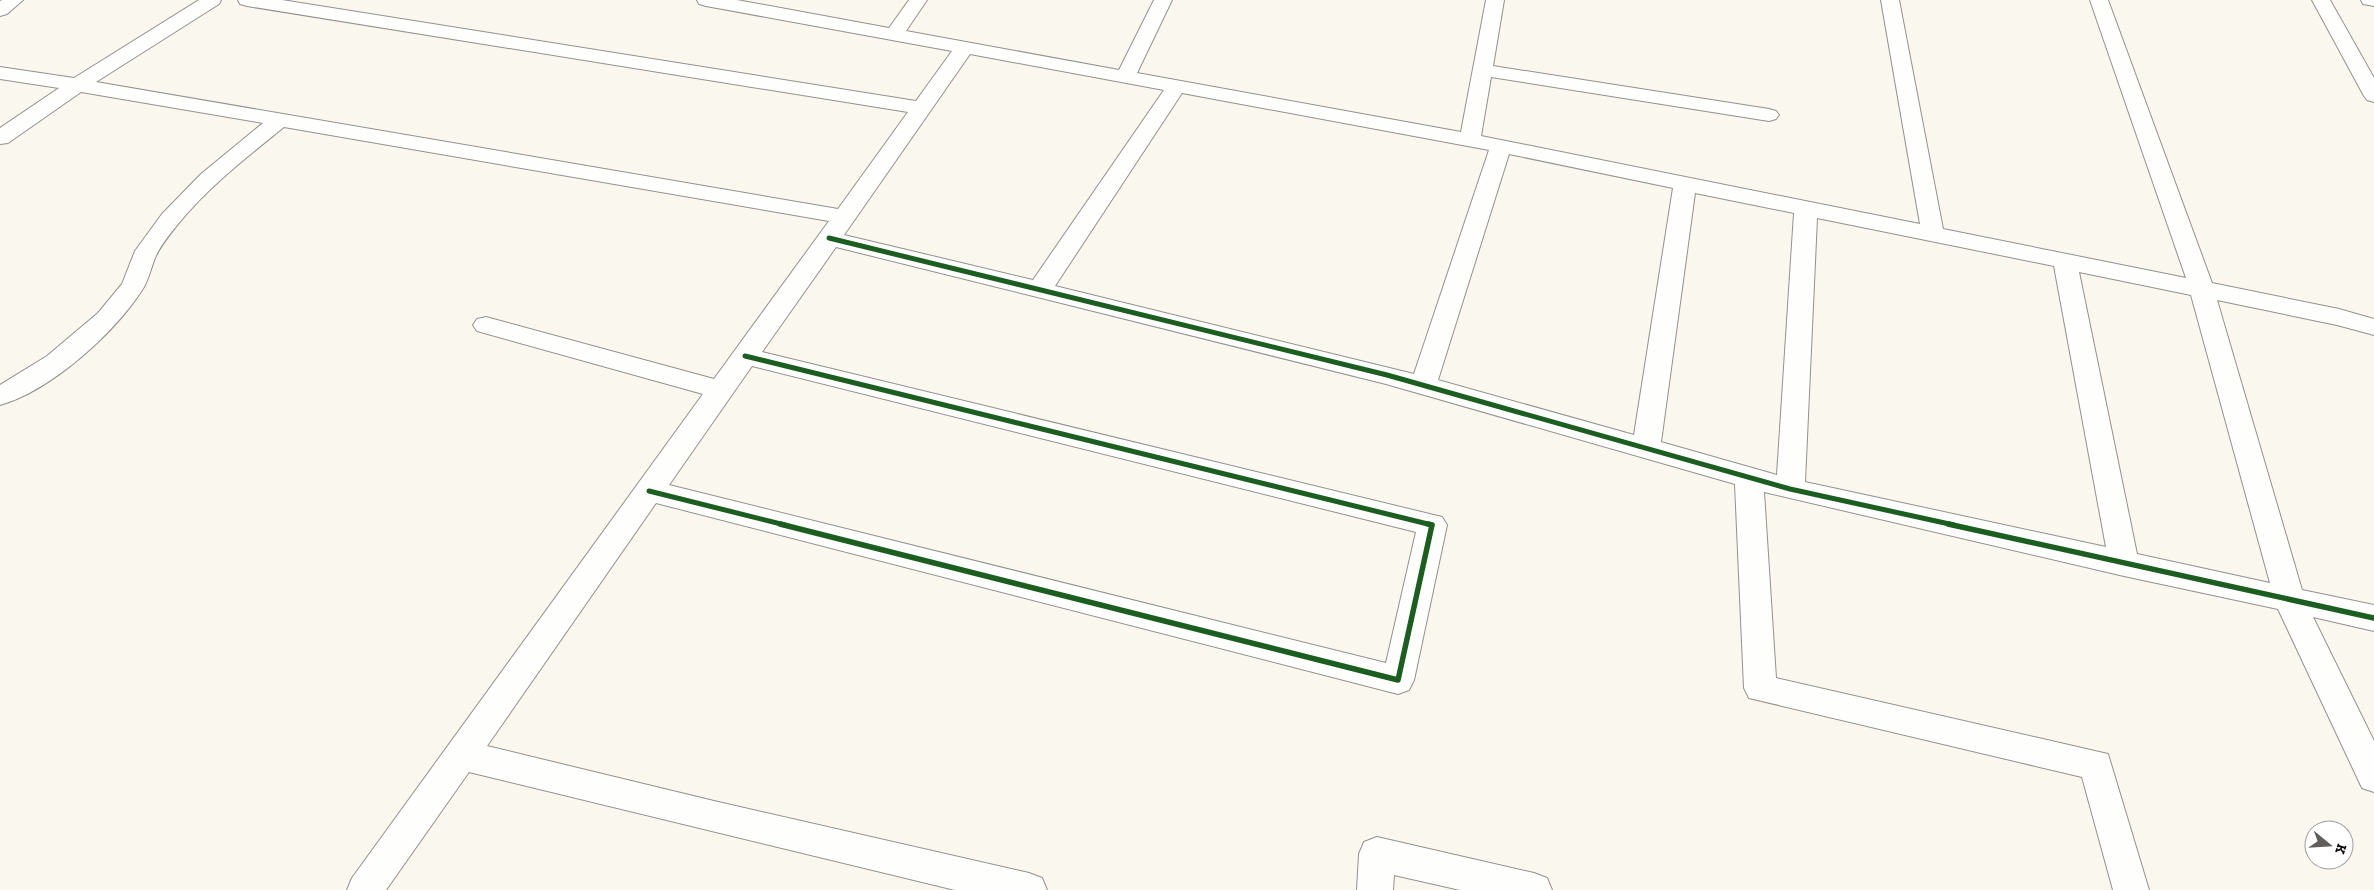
<svg xmlns="http://www.w3.org/2000/svg" width="2374" height="890" font-family="'Zilla Slab',serif">
  <style>
    .lines { fill: none; stroke-linecap: round; stroke-linejoin: round }
    .minor-casing { stroke: #93918e; stroke-width: 2 }
    .minor { fill: #fefefd; fill-rule: evenodd }
    .cycleway-far1-casing { stroke: #fff; stroke-width: 8 }
    .cycleway-casing { stroke: #fff; stroke-width: 9 }
    .cycleway-far1 { stroke: #1b5e20; stroke-width: 5 }
    .cycleway { stroke: #1b5e20; stroke-width: 5.5 }
  </style>
  <rect width="100%" height="100%" fill="#faf7ef"/>
  <g class="lines">
    <defs>
      <g id="minor">
        <path d="M2,0h21l-16,14 -7,2v-15z"/>
        <path d="M199,0h22l-2,4 -123,78 742,127 70,-97 -661,-106 -7,-2 -2,-4h44l634,101 36,-50 -246,-45 -7,-2 -2,-4h40l152,28 20,-28h18l-21,31 213,39 35,-70h18l-35,73 324,59 25,-132h18l-11,66 276,43 7,2 3,4 -3,4 -7,2 -278,-44 -10,59 439,88 -39,-224h18l44,229 243,49 -96,-278h18l104,283 127,26 35,10v16l-37,-10 -120,-25 85,290 72,15v26l-61,-14 61,124v51l-12,-4 -84,-179 -154,-33 -360,-84 12,186 332,76 41,136h-36l-31,-113 -333,-79 -5,-10 -9,-204 -349,-100 -550,-137 -74,105 680,165 5,8 -33,155 -5,10 -11,4 -742,-191 -169,243 227,55 315,72 13,5 5,12h-92l-486,-118 -83,118h-39l5,-12 351,-484 -226,-63 -4,-6 4,-6 9,-2 228,62 115,-158 -545,-94c-37,30 -76,60 -106,97 -9,11 -18,22 -23,34 -4,10 -6,20 -11,29 -27,44 -93,104 -144,118v-20l47,-29 51,-43 24,-29 13,-33 27,-37 39,-40 62,-51 -182,-31 -73,51 -8,1v-16l59,-40 -59,-9v-12l74,11zM970,54l194,36 -131,190 -189,-45zM1182,93l307,57 -75,224 -359,-88zM1509,154l164,34 -39,247 -196,-55zM1695,193l99,20 -17,262 -116,-33zM1817,218l237,48 52,281 -301,-65zM2079,272l112,23 79,288 -133,-29zM752,366l664,166 -30,131 -717,-178z"/>
        <path d="M2312,0h18l44,78v24l-7,-2 -3,-4z"/>
        <path d="M2361,0h13v6l-11,-2z"/>
        <path d="M1377,837l157,36 13,5 5,12h-92l-66,-15 -1,15h-36l2,-36 5,-12z"/>
      </g>
    </defs>
    <use href="#minor" class="minor-casing"/>
    <use href="#minor" class="minor"/>
    <defs>
      <g id="cycleway-far1">
        <path d="M829,238l558,137 403,114 164,36"/>
        <path d="M745,356l687,169"/>
        <path d="M649,491l136,34"/>
      </g>
      <g id="cycleway">
        <path d="M780,524l618,156 34,-155 -4,-1"/>
        <path d="M1948,524l426,94"/>
      </g>
    </defs>
    <use href="#cycleway-far1" class="cycleway-far1-casing"/>
    <use href="#cycleway" class="cycleway-casing"/>
    <use href="#cycleway-far1" class="cycleway-far1"/>
    <use href="#cycleway" class="cycleway"/>
  </g>
  <g transform="translate(2329 845) rotate(108)"><circle r="24" fill="#ffffff" stroke="#9d9d9d"/>
  <path d="M0-4L9 19L0 12L-9 19Z" fill="#5f5e5b"/>
  <text y="-8" font-size="14" font-weight="bold" text-anchor="middle" fill="#0b0b0b">K</text>
  </g>
</svg>
